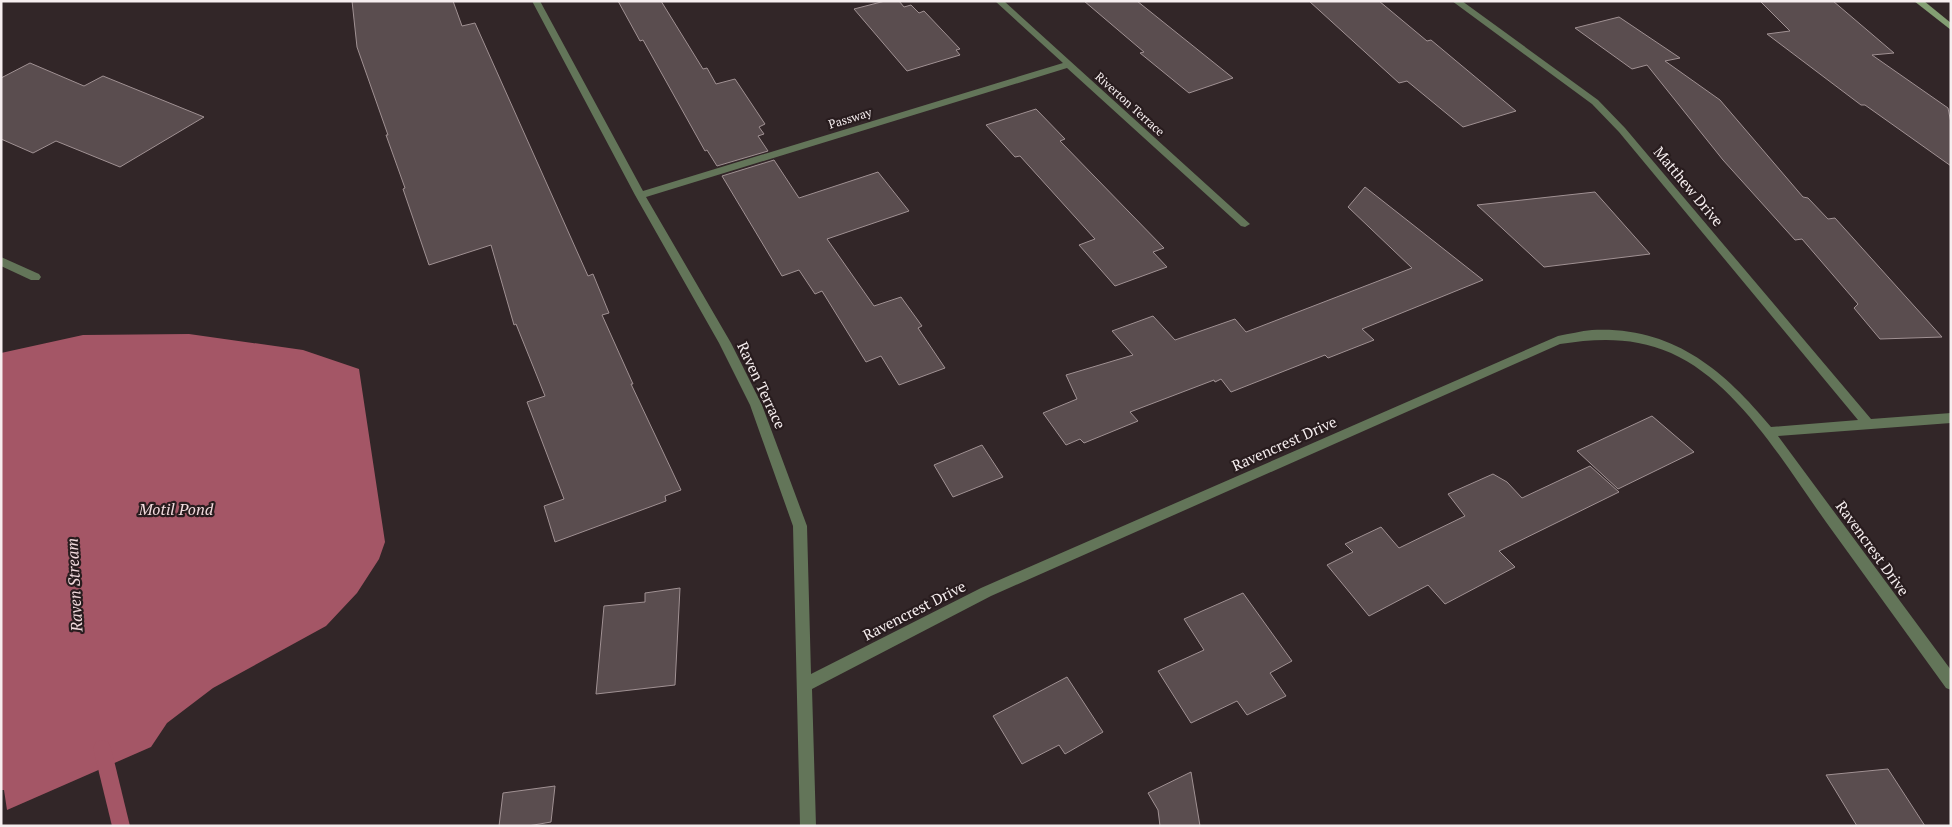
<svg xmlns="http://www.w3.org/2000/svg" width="1952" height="827" font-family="'PT Serif',serif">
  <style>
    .water { fill: #a45666 }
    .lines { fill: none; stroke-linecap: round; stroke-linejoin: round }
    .stream { fill: #a45666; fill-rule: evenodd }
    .building { fill: #5a4d4f; stroke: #a09193 }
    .street { fill: #637559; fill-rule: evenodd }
    .secondary { fill: #839f73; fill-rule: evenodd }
    .labels { text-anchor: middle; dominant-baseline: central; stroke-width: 4.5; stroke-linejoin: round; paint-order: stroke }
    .far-street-label { font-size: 12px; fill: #f6eeef; stroke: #281c1e }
    .street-label { font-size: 15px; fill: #f6eeef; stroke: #281c1e }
    .water-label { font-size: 16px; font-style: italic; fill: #f2dbde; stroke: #281c1e }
  </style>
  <rect width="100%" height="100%" fill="#322628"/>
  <path class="water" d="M189,334l114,16 56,19 26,173 -6,17 -22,34 -31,33 -113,62 -46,35 -16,24 -144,63 -3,-20h-3v-437l82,-18z"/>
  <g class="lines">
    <path class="stream" d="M102,740l6,2 3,6 19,78h-18l-19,-78 3,-6z"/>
  </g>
  <g class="building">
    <path d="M352,1h101l9,25 13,-3 113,253 5,-2 16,39 -7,2 31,69h-2l50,106 -16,6 1,5 -111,41 -11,-36 20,-7 -37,-97 18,-6 -29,-72 -2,1 -23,-80 -62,20 -26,-76 2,-1 -19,-53h2l-31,-88z"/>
    <path d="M618,1h43l42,68 4,-1 9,16 19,-5 30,45 -6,3 5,7 -6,2 10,15 -51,15 -10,-16 -2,1 -62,-111 -3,1z"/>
    <path d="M885,1h14l5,6 7,-2 8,8 5,-2 36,38 -4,1 4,5 -53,16 -53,-62z"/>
    <path d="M1084,1h53l96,77 -44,15 -49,-40 4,-1z"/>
    <path d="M1309,1h70l48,40 4,-1 85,71 -53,16 -56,-46 -8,2z"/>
    <path d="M1760,1h73l61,52 -22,2 76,53 3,15v43l-86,-61h-4l-94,-71 23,-3z"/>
    <path d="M1619,17l61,41 -15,3 55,39 83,97 5,1 20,21 7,-1 107,119 -62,2 -26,-31 4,-4 -56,-65 -7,1 -72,-80 -76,-95 -15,4 -57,-41z"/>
    <path d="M30,63l54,23 19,-10 101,41 -84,50 -64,-26 -23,12 -32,-14v-61z"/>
    <path d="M1036,109l29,30 -5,2 104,107 -11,4 14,15 -52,19 -36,-41 16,-6 -75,-83 -5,1 -29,-32z"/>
    <path d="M774,160l25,38 79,-26 31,39 -82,28 47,67 27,-9 21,29 -4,2 27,40 -46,17 -18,-29 -15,6 -44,-71 -7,3 -16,-24 -17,6 -60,-100z"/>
    <path d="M1365,187l118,93 -121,49 12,11 -46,18 -3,-3 -94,37 -10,-13 -6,3 -1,-2 -84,32 8,9 -54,22 -4,-4 -14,6 -23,-32 34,-14 -11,-24 67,-20 -21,-24 41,-15 22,24 60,-21 11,13 166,-64 -64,-61z"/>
    <path d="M1595,192l55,62 -106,13 -67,-62z"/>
    <path d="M1652,416l42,36 -76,37 -41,-38z"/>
    <path d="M982,445l21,32 -50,20 -19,-32z"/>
    <path d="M1590,466l29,26 -120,59 16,16 -70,37 -17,-19 -59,31 -42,-51 26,-13 -8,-8 36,-17 18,21 66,-32 -17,-22 45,-20 14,8 15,16z"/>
    <path d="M680,588l-5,97 -79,9 8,-88 41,-4v-9z"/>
    <path d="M1243,593l49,68 -22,12 16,23 -39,19 -10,-14 -46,22 -33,-52 46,-21 -20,-31z"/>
    <path d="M1067,677l36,55 -38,22 -6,-9 -37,19 -29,-48z"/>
    <path d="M1888,769l37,57h-68l-31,-51z"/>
    <path d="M1191,772l9,54h-40l-2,-16 -10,-17z"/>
    <path d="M555,786l-4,36 -23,4h-29l4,-33z"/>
  </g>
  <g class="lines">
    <g class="street">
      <path d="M532,1h8l103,190 420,-128 -68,-62h9l246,223 -5,3 -4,-1 -174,-158 -421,129 85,146 31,62 45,121 4,148 170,-86 577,-252c11,-2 23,-5 34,-6 80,-4 131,39 179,97l87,-7 -239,-288 -27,-28 -140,-103h10l136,99 27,28 246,291 80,-6v10l-173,13 173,234v20l-5,-2c-40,-55 -80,-111 -120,-166 -41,-57 -88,-139 -155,-169 -37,-16 -72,-15 -111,-9l-569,252 -179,93 4,137h-16l-7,-300 -43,-121 -31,-62 -84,-148z"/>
      <path d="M1,257l38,17 2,3 -2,3h-8l-30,-14z"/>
    </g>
    <path class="secondary" d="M1914,1h10l27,22v7z"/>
  </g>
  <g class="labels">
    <g class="far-street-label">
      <text transform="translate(1130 104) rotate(42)">Riverton Terrace</text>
      <text transform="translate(850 118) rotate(-17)">Passway</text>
    </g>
    <g class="street-label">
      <text transform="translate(1689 186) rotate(50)">Matthew Drive</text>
      <text transform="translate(762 385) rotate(65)">Raven Terrace</text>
      <text transform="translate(1284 443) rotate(-24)">Ravencrest Drive</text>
      <text transform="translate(1873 548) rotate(54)">Ravencrest Drive</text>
      <text transform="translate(914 610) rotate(-27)">Ravencrest Drive</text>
    </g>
    <g class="water-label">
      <text x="176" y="509">Motil Pond</text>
      <text transform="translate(74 585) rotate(-93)">Raven Stream</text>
    </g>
  </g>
  <rect width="1952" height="827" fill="none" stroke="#f6eeef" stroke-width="5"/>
</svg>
